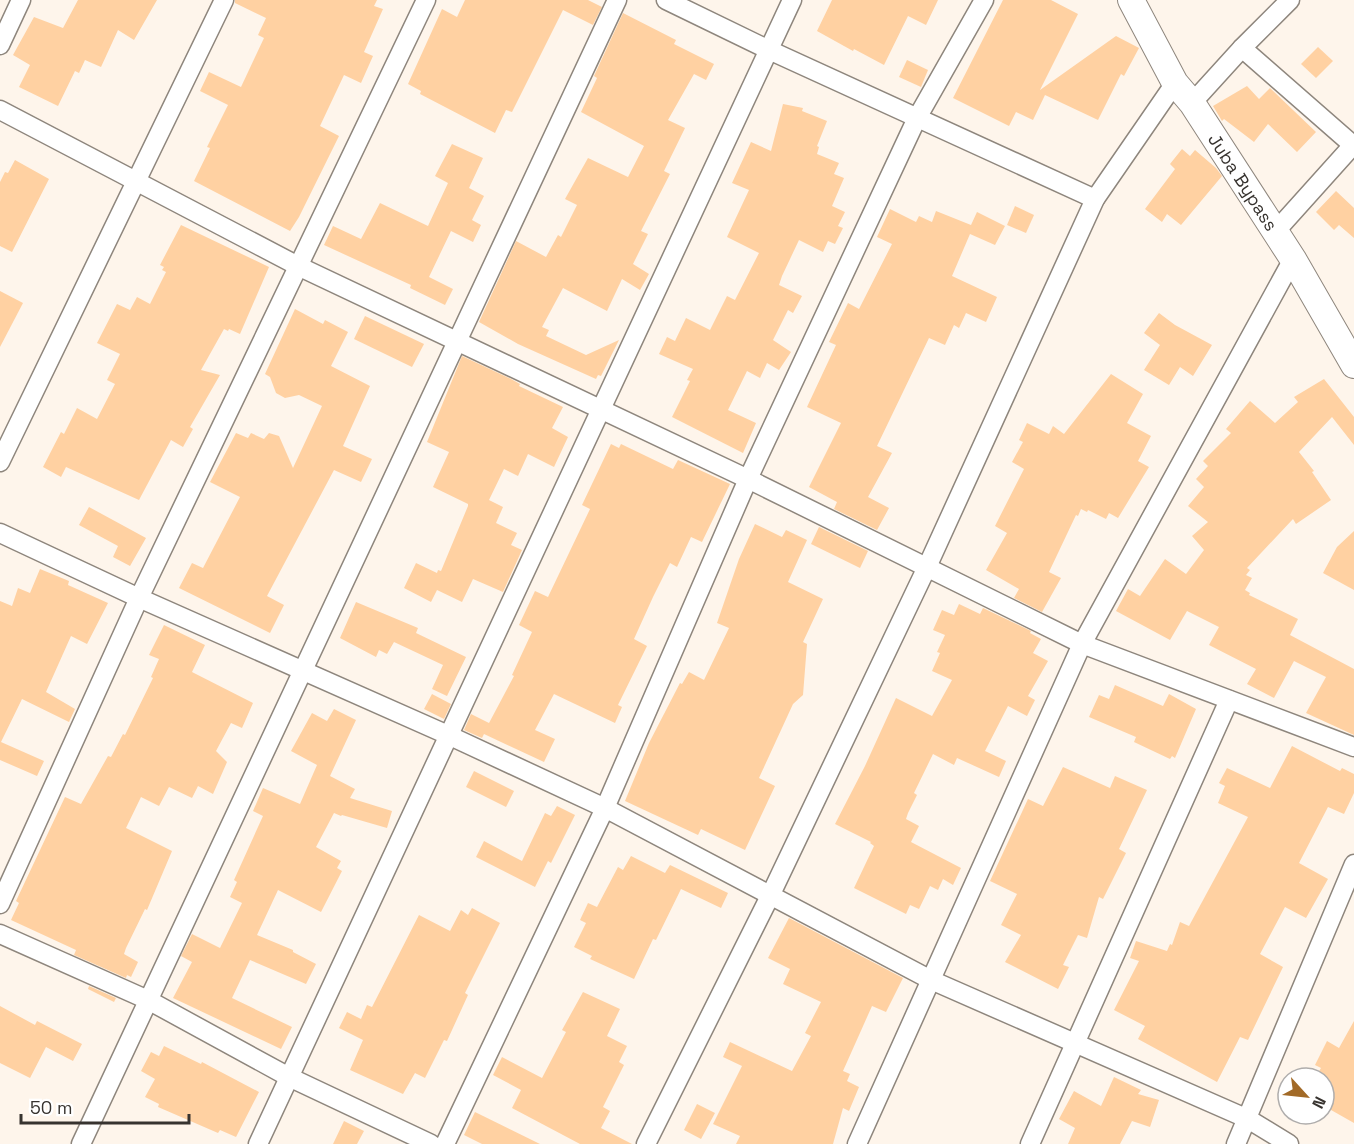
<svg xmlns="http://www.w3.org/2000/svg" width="1354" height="1144" font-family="'Space Grotesk',sans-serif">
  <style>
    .building { fill: #ffd1a2 }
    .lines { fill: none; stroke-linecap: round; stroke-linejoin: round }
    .street-casing { stroke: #8e867d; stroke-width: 21 }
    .secondary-casing { stroke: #8e867d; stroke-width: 28 }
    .street { stroke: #fff; stroke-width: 18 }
    .secondary { stroke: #fff; stroke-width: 26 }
    .labels { text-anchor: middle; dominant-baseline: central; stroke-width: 4.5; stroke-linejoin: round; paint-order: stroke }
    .street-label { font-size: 18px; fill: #37332f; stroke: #fff }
  </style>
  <rect width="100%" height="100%" fill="#fef5eb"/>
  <g class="building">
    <path d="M78,0h79l-23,40 -16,-10 -17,37 -16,-7 -6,13 -4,-2 -17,35 -39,-19 11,-22 -17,-10 21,-38 29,11z"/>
    <path d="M235,0h142l-3,6 9,3 -19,43 9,4 -12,27 -17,-8 -24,51 19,10 -40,81 -9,14 -96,-50 16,-33 -3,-1 21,-42 -28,-14 9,-19 32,15 23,-49 -6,-3 8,-17 -31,-15z"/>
    <path d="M465,0h123l14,7 -9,18 -30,-15 -51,102 -6,-2 -11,23 -75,-39 1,-3 -13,-7 34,-75 15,8z"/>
    <path d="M832,0h106l-12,25 -18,-9 -24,49 -30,-16 -1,2 -36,-20z"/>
    <path d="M1003,0h48l27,14 -38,76 76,-54 23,12 -15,28 -3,-2 -23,46 -53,-25 -12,25 -17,-8 -7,14 -56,-28z"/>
    <path d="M623,13l53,27 -2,4 40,20 -8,16 -12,-6 -26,46 17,8 -21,43 6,3 -29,57 7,3 -15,30 16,10 -9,16 -18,-11 -15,32 -44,-23 -21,39 7,3 -3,6 40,19 33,-15 -18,36 -3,-1 -2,4 -78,-35 -39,-22 37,-81 30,16 12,-22 3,2 16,-32 -12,-6 23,-41 40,19 16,-31 -63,-34 16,-34 -3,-2z"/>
    <path d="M1318,47l15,14 -17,17 -15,-14z"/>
    <path d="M907,60l21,10 -7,17 -22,-10z"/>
    <path d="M1247,86l12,13 11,-11 46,44 -19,20 -29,-28 -14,18 -30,-23 -2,2 -9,-15z"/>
    <path d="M783,104l20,4 -1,3 25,10 -10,25 2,1 -2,7 22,9 -5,11 10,4 -12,28 13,6 -7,14 5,2 -8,16 -7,-3 -5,11 -24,-12 -17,36 -3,9 23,11 -9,17 -5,-3 -15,30 18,12 -12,18 -12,-7 -7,15 -13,-7 -19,39 28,13 -13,30 -71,-36 18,-36 -3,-1 6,-11 -34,-15 8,-17 8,4 11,-23 24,12 17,-34 8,4 24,-47 -32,-16 22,-47 -17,-7 19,-41 20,9z"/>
    <path d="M452,144l31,14 -14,30 15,8 -12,24 9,5 -8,17 -22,-11 -22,46 24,12 -8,16 -35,-17 1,-3 -87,-40 9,-19 28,13 19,-36 48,23 20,-43 -13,-7z"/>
    <path d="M1182,149l8,7 5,-6 21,18 6,8 -41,49 -14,-11 -5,8 -17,-13 30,-40 -5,-5z"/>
    <path d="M15,160l34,19 -37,73 -12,-6v-64l5,-10 3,1z"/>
    <path d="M1336,191l18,17v30l-15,-13 -5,5 -18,-18z"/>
    <path d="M1015,206l19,9 -8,18 -19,-8z"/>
    <path d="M890,209l26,13 3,-6 13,6 4,-11 35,14 6,-13 28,14 -10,19 -25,-11 -18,42 45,21 -11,25 -20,-9 -7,15 -5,-3 -9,20 -16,-7 -52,108 15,7 -24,44 21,11 -12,22 -43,-21 3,-7 -28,-15 32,-64 -34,-16 29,-62 -7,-3 19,-39 11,6 33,-65 -15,-7z"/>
    <path d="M181,225l88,42 -29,67 -11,-5 -1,2 -4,-2 -23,41 19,5 -30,52 3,2 -10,18 -12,-7 -32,60 -73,-33 -5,10 -18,-10 18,-35 3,2 13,-26 20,11 18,-35 -8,-4 13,-26 -23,-11 20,-39 13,6 7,-13 13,7 16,-32 -4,-2 2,-3 -4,-2z"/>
    <path d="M0,291l23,12 -23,44z"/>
    <path d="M295,309l28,15 2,-4 23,12 -17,34 39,20 -27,60 29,13 -11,23 -27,-12 -67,126 17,9 -14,28 -91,-45 13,-25 11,5 37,-71 -30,-15 26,-49 12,5 3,-5 13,6 5,-6 10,3 14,32 29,-62 -23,-11 -14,3 -9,-5 -6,-16 -5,-3z"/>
    <path d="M1159,313l16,12 37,20 -19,31 -13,-9 -11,18 -25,-15 16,-25 -16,-12z"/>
    <path d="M365,316l59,28 -12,23 -58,-28z"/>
    <path d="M462,356l49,23 9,5 -1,2 44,21 -11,21 16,9 -14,30 -26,-13 -10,22 -14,-7 -15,31 14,7 -7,16 21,10 -6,12 11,5 -19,42 -30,-13 -11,23 -25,-12 -6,12 -27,-14 12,-25 21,10 1,-3 3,1 27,-65v-2l-35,-17 16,-35 -22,-10z"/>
    <path d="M1111,374l32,20 -16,29 24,13 -13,25 11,6 -31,51 -9,-5 -3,6 -18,-9 -1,2 -6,-3 -3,7 -2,-1 -27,57 12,6 -19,34 -28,-14 5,-9 -33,-19 21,-37 -12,-7 29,-57 -12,-7 11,-20 -4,-2 8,-17 22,11 4,-8 11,8z"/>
    <path d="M1324,379l30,38v28l-22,-28 -33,35 15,19 -2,1 19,28 -35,24 -3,-5 -46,49 3,2 -4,5 6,3 -7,12 5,3 -1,2 49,24 -8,16 64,34v66l-48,-22 20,-36 -32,-16 -20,37 -27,-14 9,-15 -47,-24 10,-18 -32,-16 -17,29 -54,-29 12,-22 12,7 25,-37 21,15 18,-24 -12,-14 16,-14 -20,-16 16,-19 -8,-8 12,-13 -5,-5 28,-28 -5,-4 24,-28 25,22 23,-21 -4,-5z"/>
    <path d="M611,444l8,4 2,-4 52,25 5,-9 52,24 -28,58 -11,-5 -14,30 -7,-4 -17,34 -19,42 13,7 -29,59 4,2 -7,16 -61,-29 -19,36 20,9 -11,23 -60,-28 -2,4 -18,-8 7,-16 18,9 25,-47 -2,-1 20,-43 -13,-7 16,-34 13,6 42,-88 -8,-4z"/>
    <path d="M89,507l57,31 -16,28 -17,-9 5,-11 -39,-21z"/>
    <path d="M755,524l27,13 4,-7 21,10 -19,42 35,17 -20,43 4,2 -4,51 -10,9 -34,74 16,8 -30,64 -44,-21 -3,6 -73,-34 24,-58 31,-60 2,1 7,-12 15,8 25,-52 -12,-5 22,-64z"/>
    <path d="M819,527l47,23 2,1 -8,17 -49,-24z"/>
    <path d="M1354,531v59l-31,-17 14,-26z"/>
    <path d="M40,569l29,12 -1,4 40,18 -21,41 -16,-8 -25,56 29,17 -6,13 -47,-23 -21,43 43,19 -7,15 -37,-16v-159l12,5 6,-18 12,5z"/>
    <path d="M356,602l62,26 -2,5 50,24 -19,39 -15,-7 11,-24 -49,-23 -7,12 -8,-4 -3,7 -36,-19z"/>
    <path d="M959,604l21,10 3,-6 48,23 -1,2 11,6 -8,14 15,8 -20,35 7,4 -8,16 -19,-10 -23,45 21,10 -7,16 -42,-19 -3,7 -21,-11 -19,39 3,2 -9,18 -2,6 13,7 -8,16 50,26 -8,17 -10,-6 -5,11 -8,-4 -11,23 -9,-4 -4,9 -52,-26 20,-42 -4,-3 1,-1 -36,-18 30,-58 31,-68 36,18 20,-36 -20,-9 8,-18 -3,-1 8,-17 -12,-5 9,-20 12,5z"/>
    <path d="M164,625l41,20 -13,27 61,31 -11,25 -11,-5 -15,28 11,11 -14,32 -15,-8 -6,12 -23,-11 -10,19 -18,-9 -15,31 46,23 -25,59 -2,-1 -19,39 -2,6 14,8 -7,15 -4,-2 -1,3 -52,-23 2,-5 -65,-30 8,-17 -3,-2 49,-104 16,7 27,-48 3,1 12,-23 2,1 28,-57 -2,-1 8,-18 -10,-4z"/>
    <path d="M1115,685l48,21 6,-12 27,15 -21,49 -3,-2 -2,3 -36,-17 2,-5 -47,-20 10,-22 10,4z"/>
    <path d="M432,694l19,10 -7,15 -20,-10z"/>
    <path d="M334,709l22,11 -26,56 25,13 -5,9 42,13 -5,17 -45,-13 -1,1 -7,-3 -18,34 25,14 -4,7 5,3 -21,41 -43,-22 -21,45 36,15v2l23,12 -10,20 -56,-24 -18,38 60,29 -11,22 -108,-51 19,-36 -11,-6 11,-22 28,14 22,-45 -12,-6 7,-15 -3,-2 29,-64 -10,-5 10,-23 37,16 17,-39 -26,-14 21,-38 15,8z"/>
    <path d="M1292,746l48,25 2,-3 12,6v19l-10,21 -16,-7 -29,56 29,16 -22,39 -21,-11 -25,47 23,13 -35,73 -8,-3 -23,45 -79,-43 7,-13 -31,-16 25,-49 -9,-3 6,-17 31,10 3,-7 2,1 8,-23 9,4 59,-109 -30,-14 7,-17 -6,-3 8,-15 43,20z"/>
    <path d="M1063,767l47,21 5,-12 32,14 -28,59 7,4 -23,46 -4,-2 -12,41 -9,-3 -15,30 6,2 -11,22 -53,-27 16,-27 -20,-10 16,-31 -27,-13 38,-82 15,7z"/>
    <path d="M474,771l40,20 -8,16 -40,-20z"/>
    <path d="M557,806l18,9 -24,48 -3,-2 -13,26 -59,-30 8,-16 38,20 23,-48 6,3z"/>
    <path d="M631,856l34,17 5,-8 58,28 -7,15 -40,-19 -25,51 -3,-1 -19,40 -44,-20 2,-3 -18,-9 12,-24 -6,-3 8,-17 9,4 21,-40 5,3z"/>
    <path d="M472,908l28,15 -35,70 3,2 -21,46 -3,-1 -19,38 -10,-5 -12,21 -53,-24 13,-30 -24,-12 8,-16 14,7 6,-14 5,2 47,-92 31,16 11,-21 7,5z"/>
    <path d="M789,918l114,60 -17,34 -14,-6 -29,65 7,3 -3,7 12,6 -10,24 -6,-3 -10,36h-97l4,-8 -27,-12 29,-58 -19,-9 7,-15 62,29 19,-35 -6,-3 16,-31 -38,-18 7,-15 -22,-11z"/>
    <path d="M89,986l27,12 -2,4 -26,-13z"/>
    <path d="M583,992l37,17 -13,27 20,10 -8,16 5,3 -21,42 7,4 -9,17 31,16h-52l-68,-36 9,-18 -28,-15 9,-18 40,21 24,-46 -4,-2z"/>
    <path d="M0,1006l35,19 2,-4 45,23 -9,17 -27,-14 -16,31 -30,-15z"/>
    <path d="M1354,1021v102l-30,-17v-28h-9l6,-10 -6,-3 12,-24 12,7z"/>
    <path d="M164,1046l37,18 1,-2 57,30 -23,45 -16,-7 -2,3 -60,-26 1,-3 -14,-7 10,-18 -14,-8 10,-19 8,4z"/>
    <path d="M1114,1077l27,13 -3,4 21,6 -9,27 -18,-6 -12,23h-52l7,-16 -16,-9 15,-28 27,15z"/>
    <path d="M697,1104l18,9 -14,26 -17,-9z"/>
    <path d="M475,1112l65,32h-58l-18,-9z"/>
    <path d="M344,1121l20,10 -7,13h-24z"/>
  </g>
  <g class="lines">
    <defs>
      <g id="street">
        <path d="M666,0l103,50 326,149"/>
        <path d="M0,45l21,-45"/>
        <path d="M1242,48l112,98"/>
        <path d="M1192,103l50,-55 48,-48"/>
        <path d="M0,110l298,156 450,213 334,165 272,103"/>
        <path d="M1275,232l79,-88"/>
        <path d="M0,462l224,-462"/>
        <path d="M0,533l139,65 309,137 157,73 326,172 317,139 41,25"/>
        <path d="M0,904l139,-306 287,-598"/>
        <path d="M0,934l148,66 141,77 142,67"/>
        <path d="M81,1144l536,-1144"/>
        <path d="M258,1144l534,-1144"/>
        <path d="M445,1144l160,-336 143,-329 169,-361 67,-118"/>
        <path d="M646,1144l125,-250 156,-327 168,-368 80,-116"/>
        <path d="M857,1144l225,-500 211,-385"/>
        <path d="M1030,1144l199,-444"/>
        <path d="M1236,1144l118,-280"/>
      </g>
      <path id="secondary" d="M1131,0l44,83 17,20 101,156 61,106"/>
    </defs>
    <use href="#street" class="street-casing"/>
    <use href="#secondary" class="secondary-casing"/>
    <use href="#street" class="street"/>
    <use href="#secondary" class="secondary"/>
  </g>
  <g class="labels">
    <g class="street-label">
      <text transform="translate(1243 182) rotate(57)">Juba Bypass</text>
    </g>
  </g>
  <g transform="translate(1306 1096) rotate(117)"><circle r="28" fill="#ffffff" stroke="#afadac" stroke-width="1.5"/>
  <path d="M0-4.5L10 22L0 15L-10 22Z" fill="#a26a27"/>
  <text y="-9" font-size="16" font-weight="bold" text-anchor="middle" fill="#37332f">N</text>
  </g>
  <path d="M21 1114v9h168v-9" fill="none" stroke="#37332f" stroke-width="3"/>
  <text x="30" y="1114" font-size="18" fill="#37332f" stroke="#ffffff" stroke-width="4.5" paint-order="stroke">50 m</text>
</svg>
